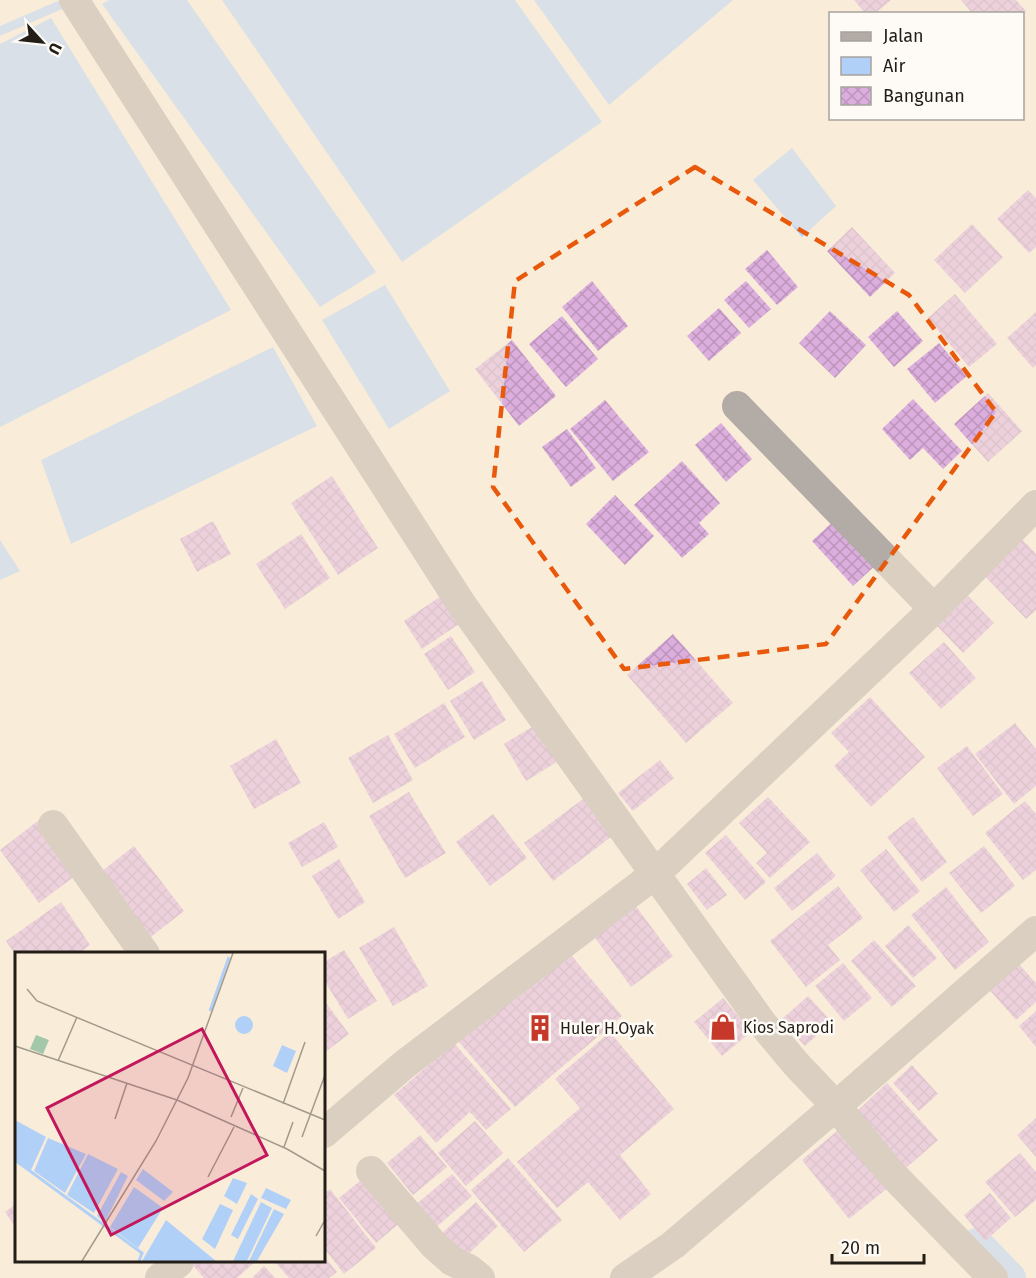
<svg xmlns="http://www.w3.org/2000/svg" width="1036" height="1278" font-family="'Fira Sans',sans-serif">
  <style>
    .water { fill: #b1d0f8 }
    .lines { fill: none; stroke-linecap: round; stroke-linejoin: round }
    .stream { stroke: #b1d0f8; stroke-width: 9 }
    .canal { stroke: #b1d0f8; stroke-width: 32 }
    .building { fill: url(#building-cross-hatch) }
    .minor { stroke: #b3aba5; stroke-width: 30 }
    .marked { fill: none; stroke: #e8590c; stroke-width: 4.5; stroke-dasharray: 12 8; stroke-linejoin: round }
    .labels { text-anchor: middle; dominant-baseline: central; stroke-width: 5; stroke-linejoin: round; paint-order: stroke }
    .poi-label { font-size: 16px; fill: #221d16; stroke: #fefbf7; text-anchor: start }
    .inset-river { fill: none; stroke: #b1d0f8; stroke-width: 3 }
    .inset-road { fill: none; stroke: #a39a8b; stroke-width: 1.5 }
    .view { fill: #c2185b; fill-opacity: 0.15; stroke: #c2185b; stroke-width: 3 }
    .inset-edge { fill: none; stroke: #221d16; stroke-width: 3 }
  </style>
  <defs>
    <pattern id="building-cross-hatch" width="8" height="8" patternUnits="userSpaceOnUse" patternTransform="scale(1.5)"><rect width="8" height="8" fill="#dcaedd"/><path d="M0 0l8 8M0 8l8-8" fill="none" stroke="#bc95bd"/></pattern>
  </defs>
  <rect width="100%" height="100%" fill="#f9edd9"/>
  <g class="water">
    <path d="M109,0h78l189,272 -56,35 -218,-303z"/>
    <path d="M222,0h293l87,122 -200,140z"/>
    <path d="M534,0h199l-124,105z"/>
    <path d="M51,18l180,292 -231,117v-383z"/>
    <path d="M792,148l44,58 -34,31 -49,-57z"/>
    <path d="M385,285l65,106 -61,38 -67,-109z"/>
    <path d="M273,347l44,79 -246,118 -30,-84z"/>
    <path d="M0,540l20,31 -20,9z"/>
  </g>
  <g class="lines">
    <path class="stream" d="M0,31l69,-30"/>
    <path class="canal" d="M977,1244l33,34"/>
  </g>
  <g class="building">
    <path d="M854,0h37l-17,14h-8z"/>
    <path d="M961,0h55l10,11 -3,3h-50z"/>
    <path d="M1028,190l8,8v49l-7,6 -32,-34z"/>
    <path d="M972,224l31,33 -38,36 -31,-33z"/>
    <path d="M852,227l43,46 -25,24 -43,-46z"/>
    <path d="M767,250l31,37 -21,18 -32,-36z"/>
    <path d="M592,281l36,45 -30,25 -36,-44z"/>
    <path d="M746,281l25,28 -22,19 -25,-28z"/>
    <path d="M955,294l42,50 -28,23 -41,-49z"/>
    <path d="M719,308l22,25 -32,28 -22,-25z"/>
    <path d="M830,311l36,34 -31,33 -36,-35z"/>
    <path d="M897,311l26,30 -29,26 -26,-30z"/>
    <path d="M1036,312v53l-3,3 -26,-30z"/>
    <path d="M562,316l36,43 -32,28 -37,-43z"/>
    <path d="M512,340l44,56 -37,30 -44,-57z"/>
    <path d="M939,343l28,33 -32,27 -28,-34z"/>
    <path d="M988,393l34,38 -34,31 -34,-38z"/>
    <path d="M913,399l49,52 -19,18 -20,-21 -13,12 -28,-31z"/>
    <path d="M605,400l44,52 -36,29 -43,-52z"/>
    <path d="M721,423l31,36 -26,23 -31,-37z"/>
    <path d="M567,429l29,39 -25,19 -29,-40z"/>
    <path d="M682,461l38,42 -21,20 10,11 -27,24 -48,-53z"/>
    <path d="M332,476l46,72 -40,27 -47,-72z"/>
    <path d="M615,495l39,41 -29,29 -39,-41z"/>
    <path d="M837,518l41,45 -25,23 -41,-45z"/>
    <path d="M213,521l18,33 -34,18 -17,-33z"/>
    <path d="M301,534l29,44 -45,31 -29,-45z"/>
    <path d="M1018,535l18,19v56l-10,9 -45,-47z"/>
    <path d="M444,594l18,28 -40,27 -18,-28z"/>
    <path d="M968,596l26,27 -31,30 -26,-27z"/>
    <path d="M673,634l60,69 -47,40 -59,-68z"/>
    <path d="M451,636l24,36 -27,18 -24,-36z"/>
    <path d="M944,642l32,36 -35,31 -32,-36z"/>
    <path d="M482,681l24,39 -32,20 -24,-39z"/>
    <path d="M870,697l55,60 -54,50 -37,-41 15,-14 -18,-19z"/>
    <path d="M444,703l21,34 -50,31 -21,-34z"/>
    <path d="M1015,723l21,26v37l-22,18 -39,-50z"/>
    <path d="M537,724l23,36 -34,21 -22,-37z"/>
    <path d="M388,735l25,45 -40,23 -25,-45z"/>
    <path d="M276,739l25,44 -47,26 -24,-43z"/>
    <path d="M967,746l36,48 -30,22 -36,-48z"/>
    <path d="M660,760l14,18 -41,33 -15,-18z"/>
    <path d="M409,792l37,61 -41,25 -36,-62z"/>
    <path d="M768,797l42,45 -40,36 -14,-15 11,-10 -28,-30z"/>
    <path d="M583,799l28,38 -58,44 -29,-38z"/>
    <path d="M1025,801l11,13v56l-13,10 -38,-47z"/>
    <path d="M493,814l34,44 -37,28 -34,-44z"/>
    <path d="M913,817l34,45 -25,20 -35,-45z"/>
    <path d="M39,820l40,53 -40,30 -39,-53z"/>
    <path d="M324,822l14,25 -36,20 -14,-24z"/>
    <path d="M726,835l40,47 -21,18 -40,-47z"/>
    <path d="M134,846l50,65 -41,32 -50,-65z"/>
    <path d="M984,846l31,40 -34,27 -32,-40z"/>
    <path d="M886,849l34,42 -26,21 -34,-42z"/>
    <path d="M817,853l19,23 -44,35 -18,-23z"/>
    <path d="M339,859l26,43 -27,17 -26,-43z"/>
    <path d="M706,868l21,27 -20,15 -20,-26z"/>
    <path d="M838,886l25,32 -35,27 12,15 -34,27 -36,-46z"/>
    <path d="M946,887l43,55 -34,28 -44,-55z"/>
    <path d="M632,901l41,55 -42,31 -41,-56z"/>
    <path d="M61,902l29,43 -12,9h-63l-9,-13z"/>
    <path d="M908,925l29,33 -24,20 -28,-32z"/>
    <path d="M394,927l34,59 -35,20 -34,-58z"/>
    <path d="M874,940l42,46 -24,21 -41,-46z"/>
    <path d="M566,949l56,67 -107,91 -57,-66z"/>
    <path d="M344,950l33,51 -29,18 -24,-39v-18z"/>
    <path d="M1015,960l21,23v19l-20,18 -30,-34z"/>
    <path d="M843,963l29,35 -28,23 -29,-35z"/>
    <path d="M808,996l24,26 -27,24 -24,-26z"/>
    <path d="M723,998l28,34 -29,24 -28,-34z"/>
    <path d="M324,1000l25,34 -25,19z"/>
    <path d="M1036,1011v36l-17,-21z"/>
    <path d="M610,1032l64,77 -54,46 31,39 -31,26 -32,-38 -31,26 -40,-46 63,-54 -25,-29z"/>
    <path d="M454,1043l57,66 -25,21 -16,-18 -34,31 -42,-48z"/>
    <path d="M912,1065l26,29 -19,17 -26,-28z"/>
    <path d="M887,1083l51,57 -33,29 -50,-56z"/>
    <path d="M1036,1118v39l-19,-22z"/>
    <path d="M475,1121l28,32 -37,33 -28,-33z"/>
    <path d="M842,1127l47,60 -40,32 -47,-59z"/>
    <path d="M420,1135l27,32 -34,28 -26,-32z"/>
    <path d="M1020,1153l16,19v28l-21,17 -30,-35z"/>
    <path d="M508,1158l54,62 -38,32 -53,-62z"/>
    <path d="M452,1174l20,22 -39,34 -20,-23z"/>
    <path d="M366,1176l36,45 -26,22 -37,-45z"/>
    <path d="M330,1189l46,59 -32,26 -20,-26v-54z"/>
    <path d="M990,1193l21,25 -26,23 -21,-26z"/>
    <path d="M476,1202l22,24 -35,33 -22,-25z"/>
    <path d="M16,1204v24l-11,-16z"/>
    <path d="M324,1256l13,16 -8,6h-40l-14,-16h49z"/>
    <path d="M190,1262h65l-18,16h-33z"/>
    <path d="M264,1266l11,12h-23z"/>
  </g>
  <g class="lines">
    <g class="minor">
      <path d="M74,0l388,605 300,418 34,41 40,42 54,66 103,106"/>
      <path d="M737,406l197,203"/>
      <path d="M53,825l92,129"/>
      <path d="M324,1133l81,-69 250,-190 279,-265 102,-104"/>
      <path d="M371,1171l63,74 18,16 17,8 11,9"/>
      <path d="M160,1278l19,-16"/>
      <path d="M625,1278l48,-33 163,-139 200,-175"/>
    </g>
  </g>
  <path d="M0 0H1036V1278H0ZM695,167l214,128 87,117 -170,232 -202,25 -131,-182 22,-206z" fill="#f9edd9" fill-opacity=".55" fill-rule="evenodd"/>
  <path class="marked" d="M695,167l214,128 87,117 -170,232 -202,25 -131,-182 22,-206z"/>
  <defs>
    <symbol id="shop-bare" viewBox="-9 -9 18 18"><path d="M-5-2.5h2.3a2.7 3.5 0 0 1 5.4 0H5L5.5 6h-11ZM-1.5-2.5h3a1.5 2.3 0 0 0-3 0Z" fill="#c5382a" stroke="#fefbf7" stroke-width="2.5" paint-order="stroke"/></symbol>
    <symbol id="building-bare" viewBox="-9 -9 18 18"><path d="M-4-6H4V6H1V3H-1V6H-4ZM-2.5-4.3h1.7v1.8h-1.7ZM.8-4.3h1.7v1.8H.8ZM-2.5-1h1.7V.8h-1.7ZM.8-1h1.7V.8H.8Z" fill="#c5382a" stroke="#fefbf7" stroke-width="2.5" paint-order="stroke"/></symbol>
  </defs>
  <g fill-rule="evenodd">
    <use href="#shop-bare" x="704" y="1008" width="38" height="38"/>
    <use href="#building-bare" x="521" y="1009" width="38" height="38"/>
  </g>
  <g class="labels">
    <g class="poi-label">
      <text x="743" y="1027">Kios Saprodi</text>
      <text x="560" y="1028">Huler H.Oyak</text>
    </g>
  </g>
  <g transform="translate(15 952)">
    <rect width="310" height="310" fill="#f9edd9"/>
    <path d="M21,83l13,5 -6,14 -13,-5z" fill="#a2c8a9"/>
    <path d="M220 73a9 9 0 1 1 18 0a9 9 0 1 1-18 0ZM267,93l14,6 -9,22 -14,-7zM0,168l31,17 -15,33 -16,-11zM33,186l38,16 -21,39 -31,-22zM73,202l30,15 -24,44 -27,-18zM128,217l30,23 -9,9 -28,-21zM106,220l7,4 -23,46 -8,-6zM218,226l14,5 -10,21 -13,-8zM119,235l29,21 -25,40 -28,-21zM251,236l25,12 -5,9 -25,-11zM236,242l7,5 -20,40 -7,-4zM246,250l11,6 -25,53h-14zM205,252l13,6 -18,39 -13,-10zM259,257l10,5 -27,47h-8zM151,268l50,41h-74z" fill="#b1d0f8"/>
    <path class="inset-river" d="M195,59l19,-54M0,208l127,93 -3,8"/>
    <path class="inset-road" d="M12,37l10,12 288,119M0,94l162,54 110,49 38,22M43,109l19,-44M268,152l22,-62M216,165l12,-29M100,167l12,-36M287,185l23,-62M269,195l9,-25M193,225l26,-50M301,284l9,-16M67,309l74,-120 32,-63 45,-125"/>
    <path class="view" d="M187,77l65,126 -156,80 -64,-127z"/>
    <rect width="310" height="310" class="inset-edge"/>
  </g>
  <rect x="829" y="12" width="195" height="108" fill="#fefbf7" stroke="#a6a29d" stroke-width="1.5"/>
  <rect x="841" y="32" width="30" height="9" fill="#b3aba5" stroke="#a6a29d" stroke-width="1.5"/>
  <text x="883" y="42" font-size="18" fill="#221d16">Jalan</text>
  <rect x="841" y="57" width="30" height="18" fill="#b1d0f8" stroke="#a6a29d" stroke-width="1.5"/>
  <text x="883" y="72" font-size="18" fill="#221d16">Air</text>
  <rect x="841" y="87" width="30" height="18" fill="url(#building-cross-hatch)" stroke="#a6a29d" stroke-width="1.5"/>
  <text x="883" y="102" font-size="18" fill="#221d16">Bangunan</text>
  <g transform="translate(42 42) rotate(117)" stroke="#fefbf7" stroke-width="4.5" paint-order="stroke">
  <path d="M0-4.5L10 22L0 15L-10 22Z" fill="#221d16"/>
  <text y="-9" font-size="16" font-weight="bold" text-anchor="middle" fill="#221d16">U</text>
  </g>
  <path d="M832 1254v9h92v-9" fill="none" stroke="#221d16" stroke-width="3"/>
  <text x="841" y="1254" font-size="18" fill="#221d16" stroke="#fefbf7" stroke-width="4.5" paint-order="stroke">20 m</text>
</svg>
